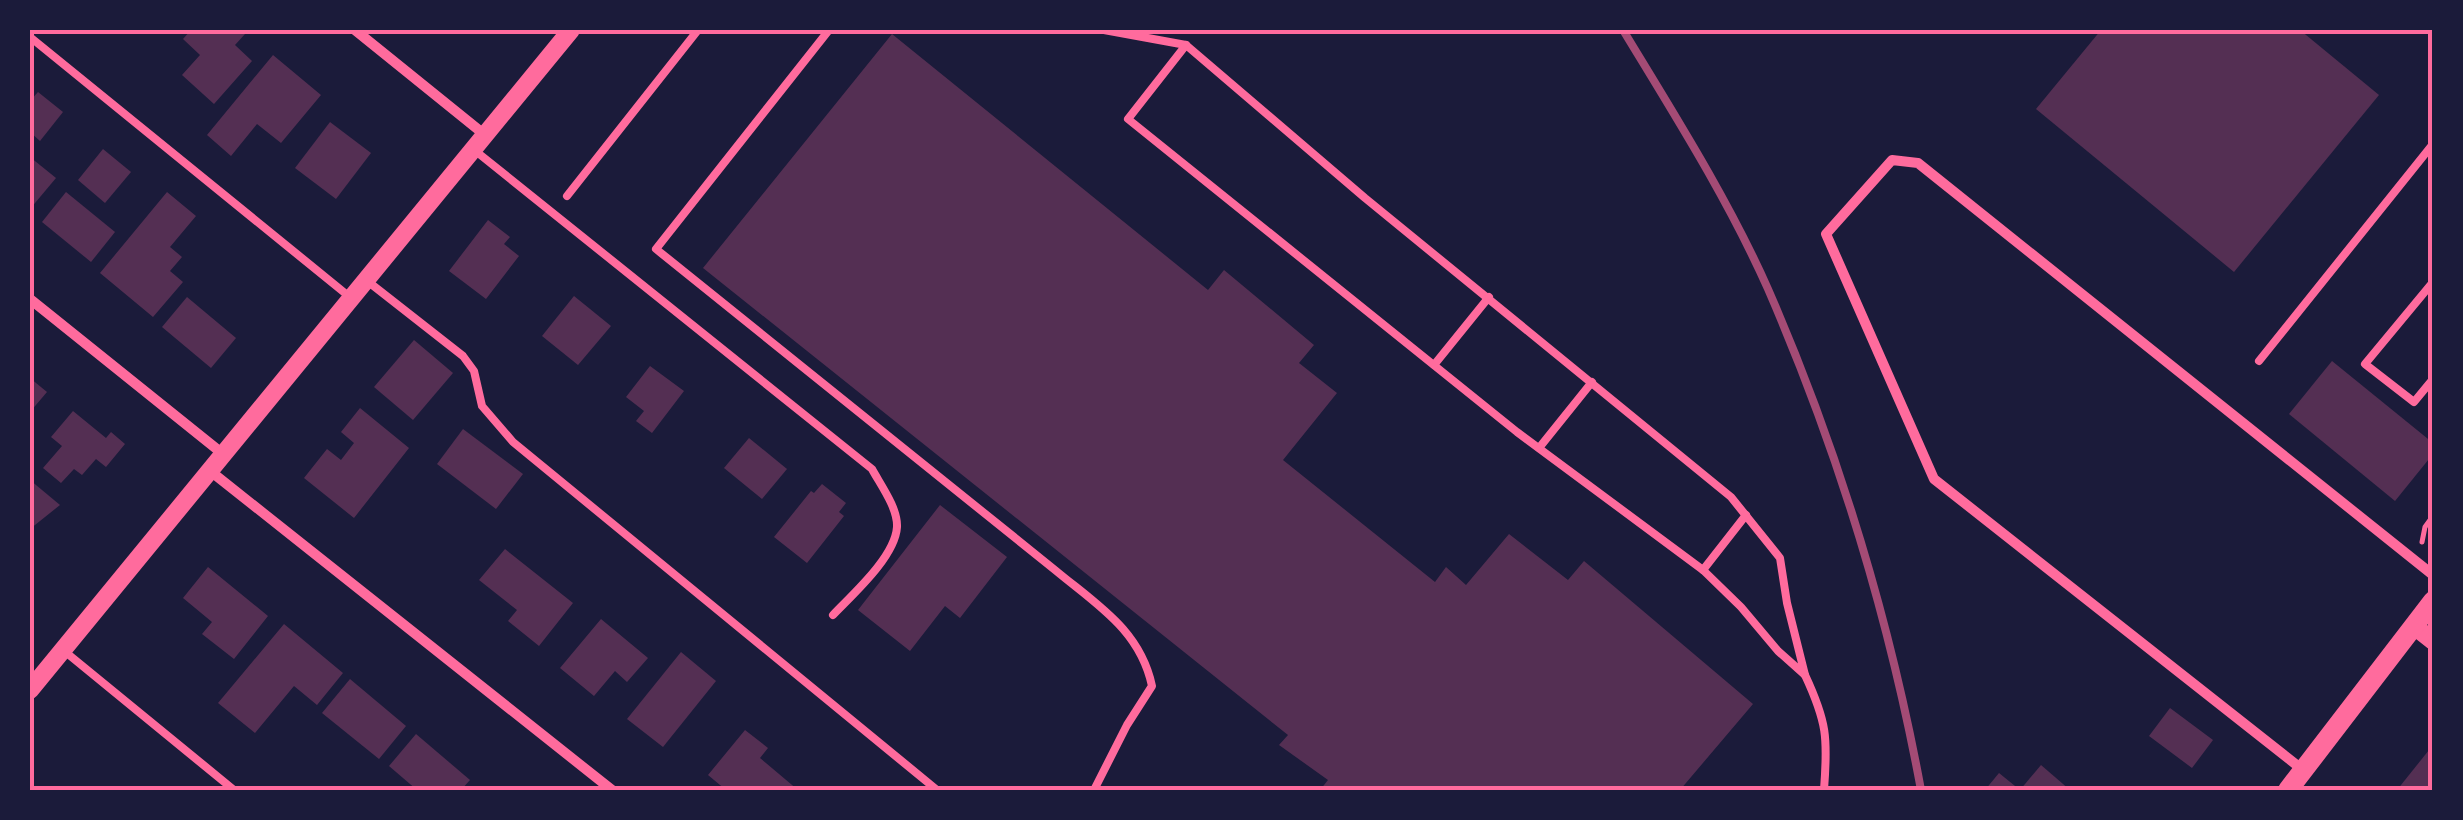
<svg xmlns="http://www.w3.org/2000/svg" width="2463" height="820" font-family="Rubik,sans-serif">
  <style>
    .building { fill: #542f53 }
    .lines { fill: none; stroke-linecap: round; stroke-linejoin: round }
    .path { stroke: #ff6b9d; stroke-width: 5 }
    .service { stroke: #ff6b9d; stroke-width: 8 }
    .minor { stroke: #ff6b9d; stroke-width: 10 }
    .tertiary { stroke: #ff6b9d; stroke-width: 18 }
    .secondary { stroke: #ff6b9d; stroke-width: 20 }
    .rail { stroke: #a44b75; stroke-width: 8 }
    .neatline { fill: none; stroke: #ff6b9d; stroke-width: 4 }
  </style>
  <rect width="100%" height="100%" fill="#1b1b3a"/>
  <g class="building">
    <path d="M191,30h49l5,4 -10,11 17,16 -38,43 -32,-29 18,-20 -17,-16z"/>
    <path d="M2101,30h199l79,65 -145,177 -198,-163z"/>
    <path d="M892,34l316,256 16,-20 90,75 -15,18 38,30 -54,67 152,122 11,-15 20,18 43,-51 59,46 16,-19 169,143 -73,86h-360l8,-10 -49,-35 9,-10 -585,-467z"/>
    <path d="M273,55l48,40 -40,48 -24,-19 -26,32 -24,-21z"/>
    <path d="M38,92l25,20 -23,29 -10,-9v-31z"/>
    <path d="M330,122l41,31 -35,46 -41,-31z"/>
    <path d="M103,149l28,23 -26,31 -27,-23z"/>
    <path d="M30,157l26,21 -26,31z"/>
    <path d="M66,192l49,40 -24,30 -49,-40z"/>
    <path d="M167,192l29,24 -26,31 12,10 -12,14 13,11 -30,35 -53,-44z"/>
    <path d="M488,220l22,17 -6,7 15,12 -33,43 -37,-28z"/>
    <path d="M574,296l37,30 -33,39 -36,-29z"/>
    <path d="M187,297l49,41 -25,30 -49,-41z"/>
    <path d="M414,340l39,33 -40,47 -39,-33z"/>
    <path d="M2332,361l101,82v11l-38,47 -106,-87z"/>
    <path d="M650,366l34,25 -32,42 -16,-12 8,-10 -18,-14z"/>
    <path d="M30,378l17,14 -17,20z"/>
    <path d="M360,408l49,40 -55,70 -50,-40 23,-29 14,11 13,-17 -13,-11z"/>
    <path d="M73,411l33,27 5,-6 14,12 -19,23 -10,-8 -14,16 -8,-6 -13,14 -18,-15 19,-22 -11,-9z"/>
    <path d="M463,429l60,45 -27,35 -59,-45z"/>
    <path d="M749,438l38,31 -25,30 -38,-31z"/>
    <path d="M30,480l30,25 -30,24z"/>
    <path d="M822,484l24,19 -7,9 5,4 -37,47 -33,-26 37,-46 3,2z"/>
    <path d="M940,505l67,52 -47,61 -15,-12 -35,45 -52,-41z"/>
    <path d="M505,549l68,54 -34,43 -31,-25 9,-11 -38,-30z"/>
    <path d="M208,567l60,49 -34,43 -32,-25 10,-12 -29,-24z"/>
    <path d="M601,619l47,39 -21,24 -12,-11 -21,25 -34,-28z"/>
    <path d="M284,624l59,49 -26,32 -23,-19 -39,47 -37,-30z"/>
    <path d="M681,652l35,29 -53,66 -36,-28z"/>
    <path d="M350,679l56,47 -27,33 -57,-46z"/>
    <path d="M2170,708l43,32 -21,28 -43,-32z"/>
    <path d="M745,730l23,18 -8,10 38,32h-72l-18,-15z"/>
    <path d="M416,734l54,46 -9,10h-44l-28,-24z"/>
    <path d="M2433,745v45h-36z"/>
    <path d="M2041,765l29,25h-50z"/>
    <path d="M1999,773l21,17h-35z"/>
  </g>
  <g class="lines">
    <path class="path" d="M2422,542l3,-15 8,-11"/>
    <g class="service">
      <path d="M829,30l-173,219 399,321c42,35 85,60 97,116l-25,39 -33,65"/>
      <path d="M1104,30l82,15"/>
      <path d="M30,37l321,261"/>
      <path d="M1186,45l179,153 366,299 49,61 7,45 18,72 -27,-24 -37,-44 -38,-37 -186,-138 -389,-313z"/>
      <path d="M473,149l399,320c8,15 26,39 25,58 -2,30 -44,67 -64,88"/>
      <path d="M567,196l131,-166"/>
      <path d="M366,280l97,76 11,15 8,35 31,36 424,348"/>
      <path d="M2433,282l-68,82 49,38 19,-23"/>
      <path d="M2259,361l174,-217"/>
      <path d="M1434,365l55,-68"/>
      <path d="M1539,448l53,-66"/>
      <path d="M1703,570l43,-55"/>
      <path d="M63,650l171,140"/>
      <path d="M1805,675c22,47 23,63 19,115"/>
    </g>
    <g class="minor">
      <path d="M355,30l130,105"/>
      <path d="M30,299l193,155"/>
      <path d="M209,470l403,320"/>
      <path d="M2303,770l-369,-291 -108,-245 66,-74 26,3 515,412"/>
    </g>
    <g class="tertiary">
      <path d="M2414,626l19,15"/>
      <path d="M30,690l541,-660"/>
    </g>
    <path class="secondary" d="M2288,790l145,-189"/>
    <path class="rail" d="M1623,30c51,84 105,169 145,259 70,161 121,328 153,501"/>
  </g>
  <rect width="2463" height="820" fill="none" stroke="#1b1b3a" stroke-width="65"/>
  <rect x="32" y="32" width="2398" height="756" class="neatline"/>
</svg>
